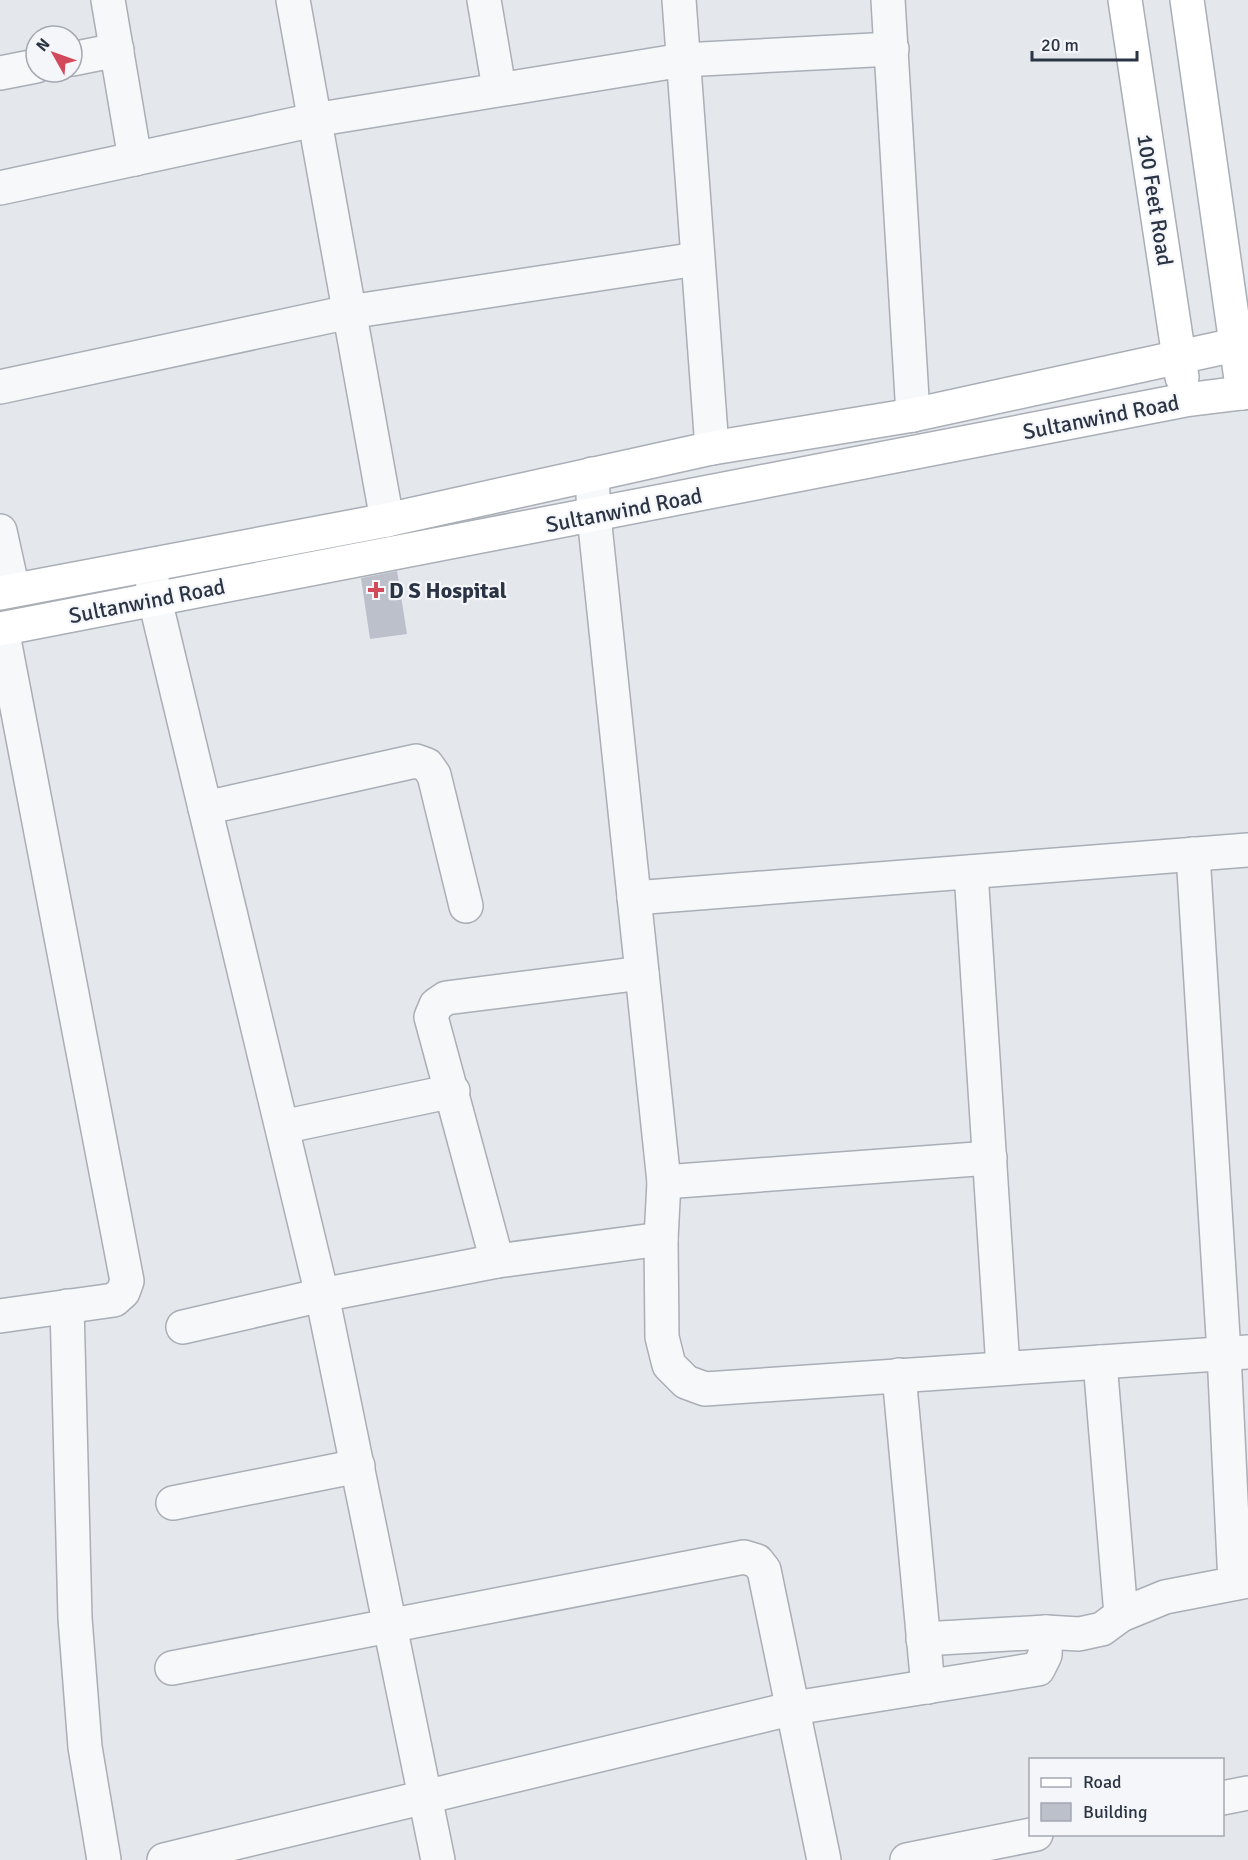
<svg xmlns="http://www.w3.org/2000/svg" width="1248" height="1860" font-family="Signika,sans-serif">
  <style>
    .building { fill: #bbc0ca }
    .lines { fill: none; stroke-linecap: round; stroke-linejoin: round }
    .minor-casing { stroke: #a9aeb7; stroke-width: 36 }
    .secondary-casing { stroke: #a9aeb7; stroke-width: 36 }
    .minor { stroke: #f7f8fa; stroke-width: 33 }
    .secondary { stroke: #fff; stroke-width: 33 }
    .poi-dot { fill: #d1495b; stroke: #f4f6f9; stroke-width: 2 }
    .labels { text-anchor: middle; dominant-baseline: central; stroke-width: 4.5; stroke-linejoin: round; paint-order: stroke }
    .street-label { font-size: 22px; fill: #2b3445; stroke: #f4f6f9 }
    .poi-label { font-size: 22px; font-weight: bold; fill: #2b3445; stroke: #f4f6f9; text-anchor: start }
  </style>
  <rect width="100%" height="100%" fill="#e4e7ec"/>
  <path class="building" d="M397,571l10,63 -37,5 -9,-61z"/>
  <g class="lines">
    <defs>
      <g id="minor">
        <path d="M108,0l27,159"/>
        <path d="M293,0l94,520"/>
        <path d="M484,0l15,88"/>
        <path d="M679,0l33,448"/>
        <path d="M888,0l25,415"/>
        <path d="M72,59l45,-9"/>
        <path d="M0,73l36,-7"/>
        <path d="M0,188l314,-68 369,-60 209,-11"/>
        <path d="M0,387l349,-75 348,-53"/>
        <path d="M592,474l2,42 70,666 -3,57 1,98 7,28 17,17 19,7 543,-37"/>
        <path d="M0,531l13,59"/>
        <path d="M150,565l5,35 167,695 -139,32"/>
        <path d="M205,808l211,-47 11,4 7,10 32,131"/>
        <path d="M1193,854l31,499 11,230"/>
        <path d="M971,872l32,496"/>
        <path d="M634,898l614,-48"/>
        <path d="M282,1127l171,-36"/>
        <path d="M664,1182l326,-24"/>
        <path d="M497,1261l-66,-244 5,-12 10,-7 196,-25"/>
        <path d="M67,1306l8,312 10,129 19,113"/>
        <path d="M0,1316l114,-16 9,-8 4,-11 -125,-652"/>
        <path d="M1100,1362l21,253"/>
        <path d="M899,1375l29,312"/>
        <path d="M173,1503l185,-37"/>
        <path d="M923,1639l123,-7 33,2 23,-5 19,-14 44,-18 83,-16"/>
        <path d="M172,1668l572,-111 13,4 7,9 60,290"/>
        <path d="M1222,1798l26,-5"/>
        <path d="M164,1860l630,-152 244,-39 7,-14 1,-23"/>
        <path d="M438,1860l-116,-565 175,-34 164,-22"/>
        <path d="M907,1860l129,-26"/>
      </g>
      <g id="secondary">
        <path d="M1125,0l57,377"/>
        <path d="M1187,0l56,393"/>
        <path d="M0,593l387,-73 325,-72 201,-33 335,-73"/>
        <path d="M0,629l1185,-229 63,-8"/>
      </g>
    </defs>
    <use href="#minor" class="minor-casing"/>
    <use href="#secondary" class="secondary-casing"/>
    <use href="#minor" class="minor"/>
    <use href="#secondary" class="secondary"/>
  </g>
  <path class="poi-dot" d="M373 581h6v6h6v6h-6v6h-6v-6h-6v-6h6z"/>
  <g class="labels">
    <g class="street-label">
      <text transform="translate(1155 200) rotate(81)">100 Feet Road</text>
      <text transform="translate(1101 417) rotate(-11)">Sultanwind Road</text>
      <text transform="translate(624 510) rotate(-11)">Sultanwind Road</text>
      <text transform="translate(147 601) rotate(-11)">Sultanwind Road</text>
    </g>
    <g class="poi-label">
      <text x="389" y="590">D S Hospital</text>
    </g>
  </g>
  <rect x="1029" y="1758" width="195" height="78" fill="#f4f6f9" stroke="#a4a8b1" stroke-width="1.5"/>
  <rect x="1041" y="1778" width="30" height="9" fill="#ffffff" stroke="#a4a8b1" stroke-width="1.5"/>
  <text x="1083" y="1788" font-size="18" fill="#2b3445">Road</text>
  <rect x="1041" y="1803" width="30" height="18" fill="#bbc0ca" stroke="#a4a8b1" stroke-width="1.5"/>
  <text x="1083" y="1818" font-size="18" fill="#2b3445">Building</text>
  <g transform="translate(54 54) rotate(310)"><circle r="28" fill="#f4f6f9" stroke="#a4a8b1" stroke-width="1.5"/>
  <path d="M0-4.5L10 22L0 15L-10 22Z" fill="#d1495b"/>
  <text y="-9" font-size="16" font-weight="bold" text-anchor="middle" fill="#2b3445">N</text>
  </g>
  <path d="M1032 51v9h105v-9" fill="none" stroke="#2b3445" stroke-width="3"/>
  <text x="1041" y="51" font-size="18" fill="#2b3445" stroke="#f4f6f9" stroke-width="4.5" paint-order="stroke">20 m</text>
</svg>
